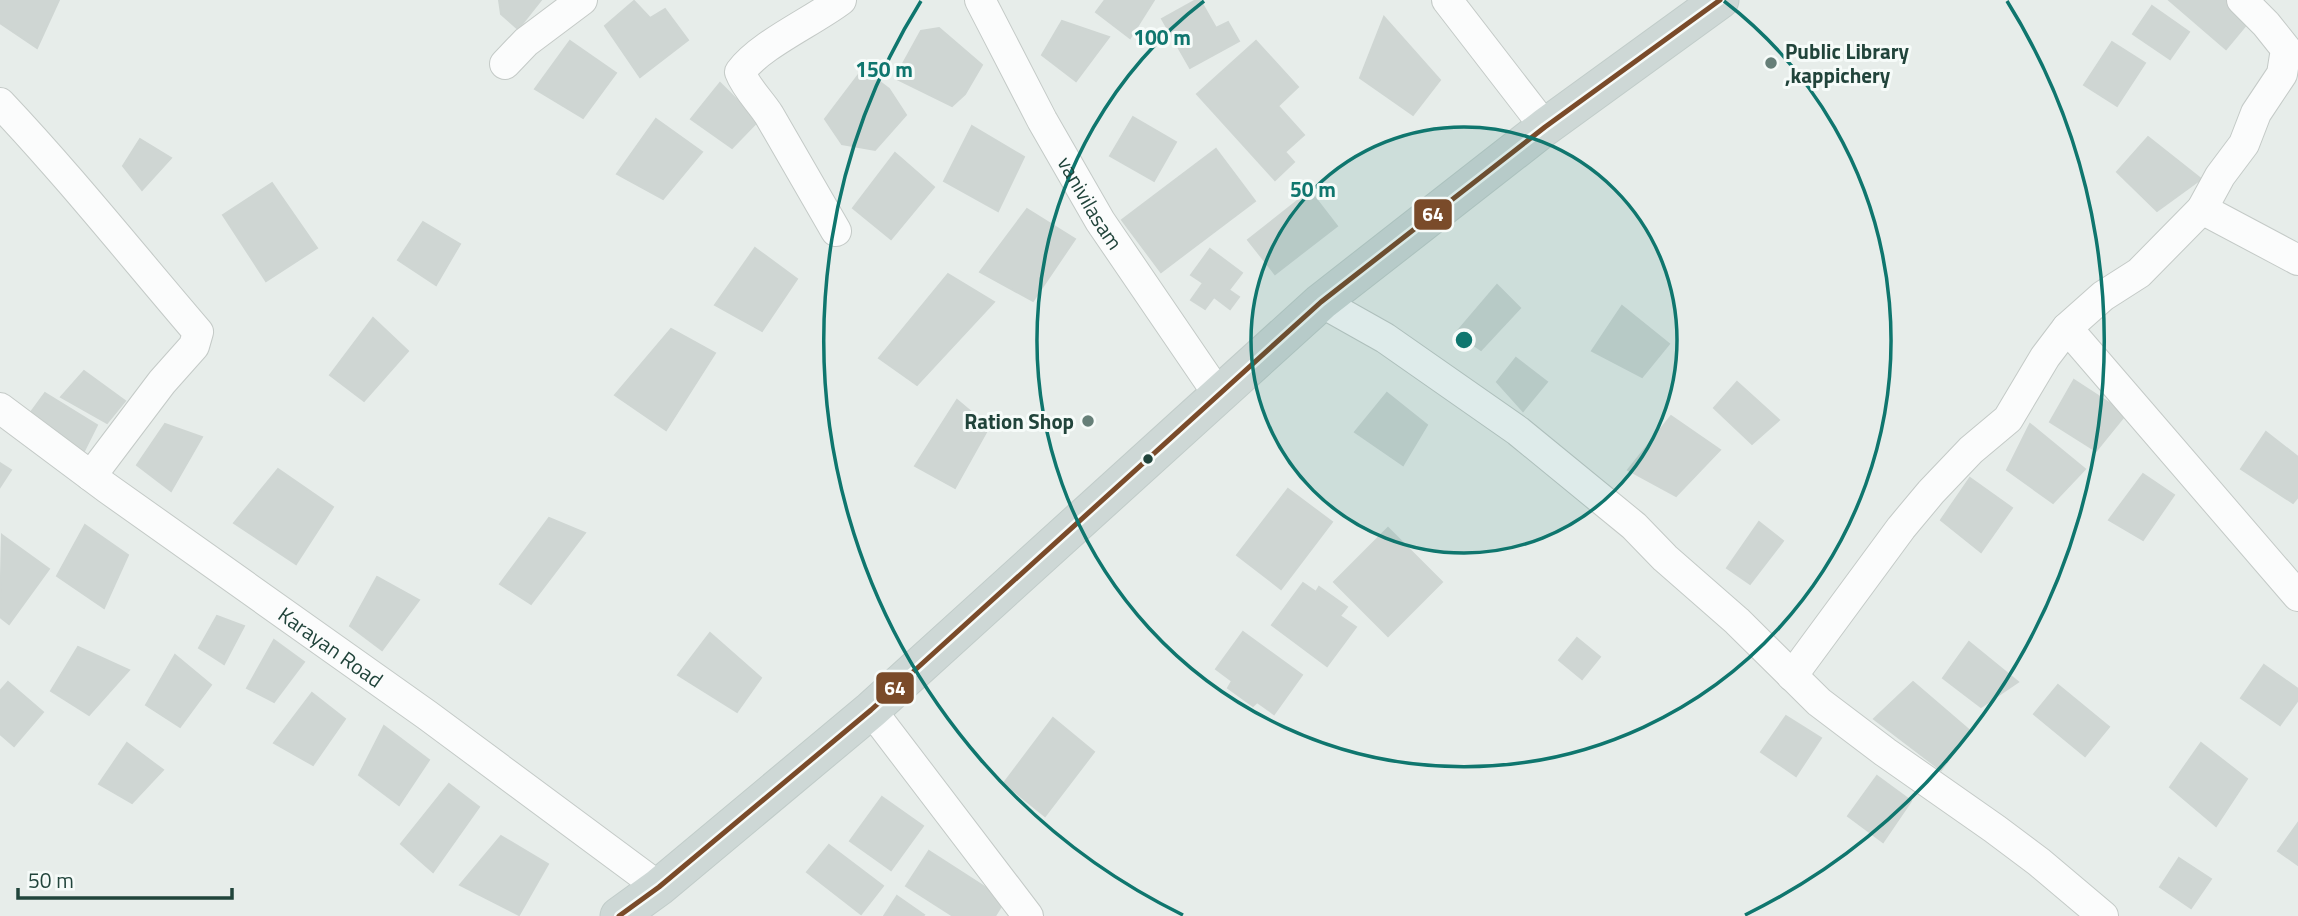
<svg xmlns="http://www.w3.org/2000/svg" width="2298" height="916" font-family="'Titillium Web',sans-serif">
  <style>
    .building { fill: #cfd6d3; stroke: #cfd6d3; stroke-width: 2 }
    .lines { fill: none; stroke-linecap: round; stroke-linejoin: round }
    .minor-casing { stroke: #c4cac7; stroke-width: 32 }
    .major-casing { stroke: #c1ccc9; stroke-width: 39 }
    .minor { stroke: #fbfcfc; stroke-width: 30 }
    .major { stroke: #ced8d6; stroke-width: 37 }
    .bus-1-casing { stroke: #f6fbf9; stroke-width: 10 }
    .bus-1 { stroke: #7a4b2a; stroke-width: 5 }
    .ring { fill: none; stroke: #0f766e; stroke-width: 3.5 }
    .poi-dot { fill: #667f78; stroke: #f6fbf9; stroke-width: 2.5 }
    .bus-dot { fill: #21443b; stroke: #f6fbf9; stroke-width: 2.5 }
    .labels { text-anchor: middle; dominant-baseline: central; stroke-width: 6; stroke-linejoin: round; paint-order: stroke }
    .poi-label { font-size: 21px; font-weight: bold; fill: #21443b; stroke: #f6fbf9; text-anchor: start }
    .street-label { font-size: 21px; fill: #21443b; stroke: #f6fbf9 }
    .centre { fill: #0f766e; stroke: #f6fbf9; stroke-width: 3.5 }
    .ring-label { font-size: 21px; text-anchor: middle; font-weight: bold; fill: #0f766e; stroke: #f6fbf9; stroke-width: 6; stroke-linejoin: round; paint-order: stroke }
    .line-badge { stroke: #f6fbf9; stroke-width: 2.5 }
    .badge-label { font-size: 19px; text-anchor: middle; font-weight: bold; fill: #fff }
  </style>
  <rect width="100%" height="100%" fill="#e7edea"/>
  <g class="building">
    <path d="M0,0h59l-22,48 -37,-25z"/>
    <path d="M499,0h42l-23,29 -17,-15z"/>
    <path d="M1105,0h49l-24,38 -34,-26z"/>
    <path d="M1196,0h4l16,28 12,-6 11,19 -49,27 -28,-49z"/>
    <path d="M2169,0h58l23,20 -24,29z"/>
    <path d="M634,1l16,17 15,-9 23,31 -48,37 -35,-51z"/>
    <path d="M2152,6l37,26 -19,27 -37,-25z"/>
    <path d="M1384,17l56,63 -27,35 -53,-37z"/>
    <path d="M1062,21l47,16 -33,44 -34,-26z"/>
    <path d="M939,28l43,37 -17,29 -13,12 -57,-28 26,-47z"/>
    <path d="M570,41l46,32 -33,45 -48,-29z"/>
    <path d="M1256,41l42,46 -20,19 26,29 -19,17 9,10 -19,18 -78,-86z"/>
    <path d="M2112,42l33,21 -28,43 -33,-21z"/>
    <path d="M863,69l26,20 17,26 -31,35 -33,-6 -17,-25z"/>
    <path d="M720,83l38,38 -26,27 -41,-29z"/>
    <path d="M1133,117l43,25 -22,39 -44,-25z"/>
    <path d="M656,119l46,33 -39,47 -46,-25z"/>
    <path d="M972,126l52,31 -26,54 -54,-30z"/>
    <path d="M2148,137l53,42 -44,32 -40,-39z"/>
    <path d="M140,139l31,19 -29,32 -19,-24z"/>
    <path d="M1216,149l39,52 -94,71 -39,-52z"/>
    <path d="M895,153l39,34 -43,52 -38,-31z"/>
    <path d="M272,183l45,65 -51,33 -43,-66z"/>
    <path d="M1310,191l27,35 -62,48 -27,-34z"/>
    <path d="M1027,209l48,30 -42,62 -53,-29z"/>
    <path d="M423,222l37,22 -24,41 -38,-25z"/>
    <path d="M755,248l42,31 -35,52 -47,-26z"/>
    <path d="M1210,249l32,24 -13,17 10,7 -9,12 -16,-12 -9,12 -14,-9 12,-17 -12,-8z"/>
    <path d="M948,274l46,28 -77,83 -38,-27z"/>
    <path d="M1497,285l23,23 -39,42 -25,-17z"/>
    <path d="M1622,306l47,38 -27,33 -50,-26z"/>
    <path d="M373,318l35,33 -44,50 -34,-26z"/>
    <path d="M671,329l44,24 -49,77 -51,-35z"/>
    <path d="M1516,358l31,24 -24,29 -26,-29z"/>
    <path d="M84,371l41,30 -18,22 -46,-26z"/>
    <path d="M2074,380l52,34 -30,37 -46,-29z"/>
    <path d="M1737,382l42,38 -27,24 -38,-36z"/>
    <path d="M45,393l52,32 -16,32 -55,-38z"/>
    <path d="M1387,393l40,32 -24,40 -48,-33z"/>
    <path d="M957,400l32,27 -34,61 -40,-22z"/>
    <path d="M1671,416l49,34 -44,46 -48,-26z"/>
    <path d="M165,424l37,13 -31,54 -34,-26z"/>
    <path d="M2030,424l55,45 -32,34 -46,-33z"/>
    <path d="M2266,432l32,25v40l-5,6 -52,-34z"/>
    <path d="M0,463l11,7 -11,17z"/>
    <path d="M278,469l55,38 -37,57 -62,-41z"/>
    <path d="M2143,474l31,21 -31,45 -34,-20z"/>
    <path d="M1970,478l42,30 -31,44 -40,-32z"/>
    <path d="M1288,489l44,33 -51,67 -44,-34z"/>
    <path d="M549,518l36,15 -54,71 -31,-20z"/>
    <path d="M1759,522l24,19 -33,43 -23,-16z"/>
    <path d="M85,525l43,30 -24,53 -47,-32z"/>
    <path d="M1388,528l54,54 -54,54 -54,-54z"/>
    <path d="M2,535l47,34 -40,55 -9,-7z"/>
    <path d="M377,577l42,23 -37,50 -32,-24z"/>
    <path d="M1303,583l13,9 3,-5 28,20 -7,9 16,11 -29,39 -55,-41z"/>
    <path d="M217,616l27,10 -20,38 -25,-16z"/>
    <path d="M1243,632l59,43 -28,39 -17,-12 -4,4 -25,-18 4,-7 -16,-12z"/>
    <path d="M710,633l51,45 -24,34 -59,-37z"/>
    <path d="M1577,638l23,19 -18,22 -23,-19z"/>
    <path d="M274,640l30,22 -30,40 -27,-14z"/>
    <path d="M1969,642l49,40 -37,25 -38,-29z"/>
    <path d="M78,647l51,23 -40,45 -38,-24z"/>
    <path d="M175,655l36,30 -31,42 -34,-22z"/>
    <path d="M2264,665l34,24v11l-18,25 -39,-27z"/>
    <path d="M8,682l35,30 -29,34 -14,-12v-43z"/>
    <path d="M1913,682l57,49 -29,39 -67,-51z"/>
    <path d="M2058,685l51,42 -24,29 -51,-42z"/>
    <path d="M312,693l33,26 -32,46 -39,-22z"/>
    <path d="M1786,716l35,22 -25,38 -35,-24z"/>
    <path d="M1053,718l41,34 -49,64 -41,-33z"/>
    <path d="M384,726l45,34 -30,45 -40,-30z"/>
    <path d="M127,743l36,27 -31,33 -33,-19z"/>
    <path d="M2201,743l46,36 -31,47 -46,-39z"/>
    <path d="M1877,776l34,25 -28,41 -35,-26z"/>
    <path d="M449,784l30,23 -46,65 -32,-28z"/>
    <path d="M882,797l41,29 -32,44 -41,-29z"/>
    <path d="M2298,823v42l-20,-14z"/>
    <path d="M501,836l47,28 -29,51 -59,-30z"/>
    <path d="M829,845l54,41 -22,28 -54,-42z"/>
    <path d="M929,851l76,49 -10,16h-42l-47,-30z"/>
    <path d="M2179,858l32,21 -20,29 -31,-21z"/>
    <path d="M897,896l27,19 -1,1h-39z"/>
  </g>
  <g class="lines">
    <defs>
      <g id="minor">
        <path id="s1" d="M980,0l62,120 58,101 118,173"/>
        <path d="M1447,0l98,127"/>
        <path d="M505,64l21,-22 56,-42"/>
        <path d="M0,103c69,73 132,152 198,229l-4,14 -32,36 -71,94"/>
        <path d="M2202,209l96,51"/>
        <path d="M836,231l-67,-116c-9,-14 -23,-27 -29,-43 21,-28 72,-50 101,-72"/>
        <path d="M1321,302l64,36 133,93 116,95 31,32 72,63 82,81 66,50 110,77 44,33 64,54"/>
        <path d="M2067,328l231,268"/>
        <path id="s2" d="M0,408l107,80 320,227 232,172"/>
        <path d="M1792,676l109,-148 30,-36 40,-42 37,-31 37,-62 22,-29 36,-32 36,-23 63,-64 18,-33 24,-32 12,-31 26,-39 4,-25 -20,-25 -24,-24"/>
        <path d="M871,710l157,206"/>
      </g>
      <path id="major" d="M619,916l40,-29 212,-177 450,-408 224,-175 175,-127"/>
    </defs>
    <use href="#minor" class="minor-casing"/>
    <use href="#major" class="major-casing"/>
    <use href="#minor" class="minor"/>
    <use href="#major" class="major"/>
    <defs>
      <path id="bus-1" d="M619,916l40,-29 212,-177 450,-408 224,-175 175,-127"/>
    </defs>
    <use href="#bus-1" class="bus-1-casing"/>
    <use href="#bus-1" class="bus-1"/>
  </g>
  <circle cx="1464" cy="340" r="213" fill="#0f766e" fill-opacity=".12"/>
  <g class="ring">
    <circle cx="1464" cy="340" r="213"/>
    <path d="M1724 1A427 427 0 1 1 1204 1"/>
    <path d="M1183 915A640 640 0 0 1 921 1M2007 1A640 640 0 0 1 1745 915"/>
  </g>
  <g class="poi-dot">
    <circle cx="1771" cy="63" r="7"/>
    <circle cx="1088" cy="421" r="7"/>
  </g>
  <circle class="bus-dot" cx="1148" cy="459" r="6"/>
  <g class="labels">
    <g class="poi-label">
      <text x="1785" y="51">Public Library<tspan x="1785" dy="24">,kappichery</tspan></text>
      <text x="1074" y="421" text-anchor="end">Ration Shop</text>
    </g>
    <g class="street-label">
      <text stroke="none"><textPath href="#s1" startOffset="231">vanivilasam</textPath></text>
      <text stroke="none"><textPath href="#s2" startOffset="408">Karayan Road</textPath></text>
    </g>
  </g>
  <circle cx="1464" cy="340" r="10" class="centre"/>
  <g class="ring-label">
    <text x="1162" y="45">100 m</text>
    <text x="884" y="77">150 m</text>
    <text x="1313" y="197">50 m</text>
  </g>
  <g class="line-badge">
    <rect x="1413" y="198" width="40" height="33" rx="7" fill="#7a4b2a"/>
    <rect x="875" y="671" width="40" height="34" rx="7" fill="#7a4b2a"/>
  </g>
  <g class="badge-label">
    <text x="1433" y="221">64</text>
    <text x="895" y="695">64</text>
  </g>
  <path d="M18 888v10h214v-10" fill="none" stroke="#21443b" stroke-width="3.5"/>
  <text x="28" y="888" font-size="21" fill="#21443b" stroke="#f6fbf9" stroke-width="5" paint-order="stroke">50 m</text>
</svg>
